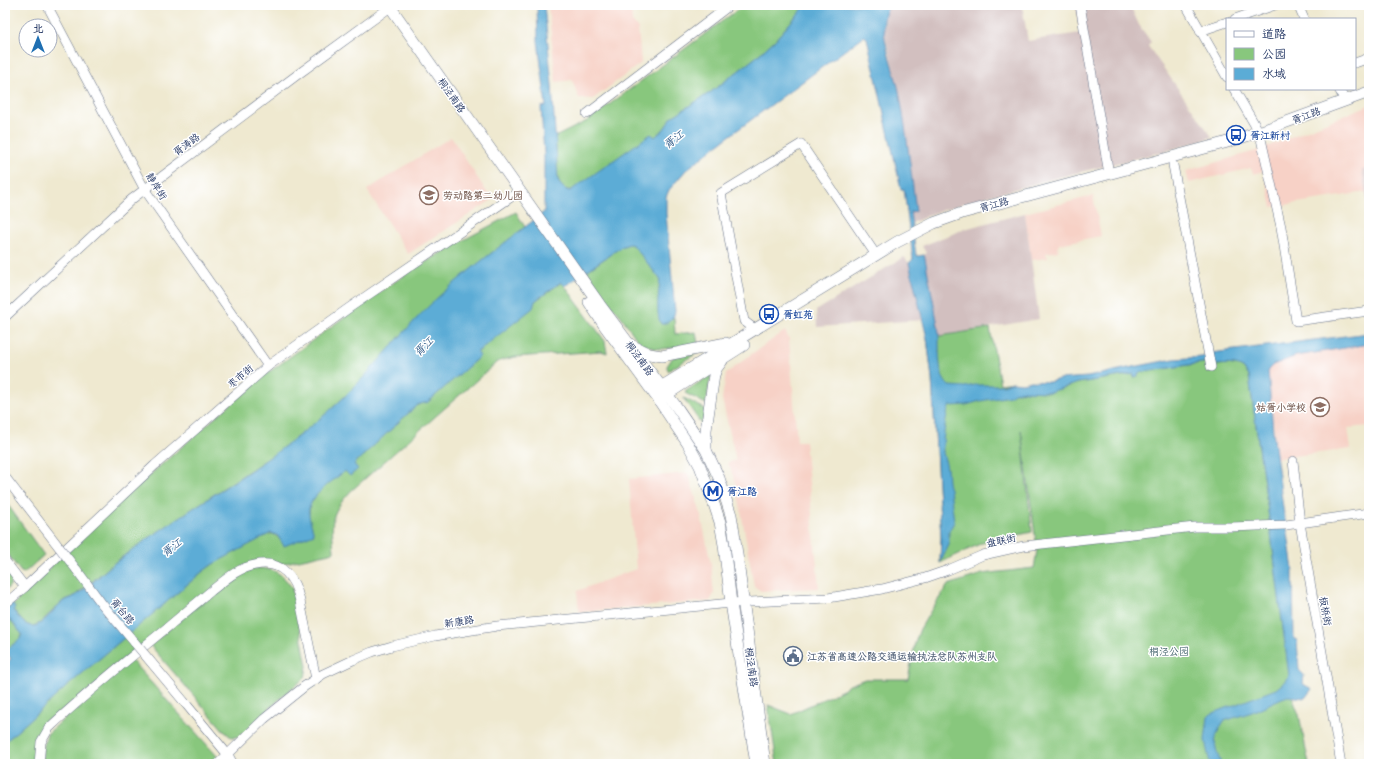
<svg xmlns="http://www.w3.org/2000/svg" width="1374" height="769" font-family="Mali,'LXGW WenKai TC',sans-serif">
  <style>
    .built { fill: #f7d1c6 }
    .industrial { fill: #d2bfbf }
    .green { fill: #88c77d; stroke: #527b6e }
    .water { fill: #5bacd6; stroke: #3b6e9a }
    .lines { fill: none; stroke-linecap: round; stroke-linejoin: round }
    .minor-casing { stroke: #657086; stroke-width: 10 }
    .major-casing { stroke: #657086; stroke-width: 12 }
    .minor { stroke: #fff; stroke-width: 9 }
    .major { stroke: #fff; stroke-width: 11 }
    .minor-bridge-casing { stroke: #657086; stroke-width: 10; stroke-linecap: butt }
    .minor-bridge { stroke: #fff; stroke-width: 9 }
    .labels { text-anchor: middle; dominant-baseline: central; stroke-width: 3; stroke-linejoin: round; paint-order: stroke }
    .street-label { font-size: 10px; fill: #1b2f5e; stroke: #fff }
    .transit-label { font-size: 10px; font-weight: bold; fill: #164399; stroke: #fff; text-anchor: start }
    .education-label { font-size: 10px; font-weight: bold; fill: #785e54; stroke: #fff; text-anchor: start }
    .park-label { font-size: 10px; fill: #3c5d67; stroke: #fff }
    .service-label { font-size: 10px; font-weight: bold; fill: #4e5e75; stroke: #fff; text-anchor: start }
    .water-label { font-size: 11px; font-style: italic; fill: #315b88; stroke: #fff }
  </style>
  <rect width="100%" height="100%" fill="#fff"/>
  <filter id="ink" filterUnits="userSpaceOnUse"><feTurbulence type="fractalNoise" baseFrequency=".025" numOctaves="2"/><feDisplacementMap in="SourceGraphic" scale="8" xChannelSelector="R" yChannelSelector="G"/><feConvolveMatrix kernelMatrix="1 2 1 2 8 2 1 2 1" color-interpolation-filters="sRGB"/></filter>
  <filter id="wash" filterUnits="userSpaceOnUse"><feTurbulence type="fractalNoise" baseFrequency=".012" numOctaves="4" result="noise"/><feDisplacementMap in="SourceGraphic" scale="16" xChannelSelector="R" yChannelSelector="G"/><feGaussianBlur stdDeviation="0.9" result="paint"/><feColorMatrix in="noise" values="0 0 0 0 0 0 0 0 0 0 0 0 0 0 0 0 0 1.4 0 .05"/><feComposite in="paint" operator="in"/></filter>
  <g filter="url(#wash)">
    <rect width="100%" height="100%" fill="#efe9d0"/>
    <g class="built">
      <path d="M548,5h83l1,17 6,6 3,35 -48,36 -14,-1 -7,-18 -16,2z"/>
      <path d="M1369,105v64l-7,2 4,21 -94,15 -8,-36 -11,3 -2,-6 -62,15 -3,-12 73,-21z"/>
      <path d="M451,137l41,63 -84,54 -41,-64z"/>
      <path d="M1093,196l8,40 -42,8 -1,7 -12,2 1,5 -16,2 -6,-47z"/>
      <path d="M785,331l4,8 8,102h8l14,147 -58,3 -7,-5 -16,-92 -3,-13 -7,-18 8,-3 -14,-61 4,-25 24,-19z"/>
      <path d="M1369,344v82l-21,2 3,21 -74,9 -9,-86 1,-4 4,-3 23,-9z"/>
      <path d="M688,473l12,38 11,53 3,30 -4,7 -131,11 -2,-21 59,-22 -7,-90z"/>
    </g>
    <g class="industrial">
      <path d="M890,5h132l6,36 52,-8 -4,-28h54l9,20 12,17 -3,4 64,91 -46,14 -118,29 -77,21 -37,12 -22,10 -2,-12 6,-1 -8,-64 -8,-51 -16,-63 1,-18 2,-5z"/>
      <path d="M1369,169v42l-7,-41z"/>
      <path d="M1025,213l14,106 -101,17v-8l-14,-73 2,-2 -4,-7 42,-17z"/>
      <path d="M904,257l5,6 13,57 -105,7 -1,-16z"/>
    </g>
    <g class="green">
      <path d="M744,5h62l-31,35 -20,18 -44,34 -39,25 -8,12 -9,8 -83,53c-6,1 -11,-3 -13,-8 -3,-8 -3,-35 -4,-45l32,-16z"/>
      <path d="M516,212l9,15 -46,36 -42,36 -34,34 -38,44 -43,41 -49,37 -123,82 -32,23 -45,37 -9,3 -24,23 -7,3 -5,-1 -6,-4 -9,-12 2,-1 -2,-3 56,-57 43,-40 145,-127 112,-82 45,-30 42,-25z"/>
      <path d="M629,244l4,1 4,4 23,30 -2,27 14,13 2,-2 1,17 21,-2 2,13 -38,4 -7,-1 -12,-5 -4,-3 -16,-24 -15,-17 -19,-28 34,-24z"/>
      <path d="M562,282l43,59 2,12 -6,-2 -86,6 -13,3 -6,3 -145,128c-23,25 -19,30 -17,61l-53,12 -26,-3 -206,161c-11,13 -15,25 -14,42h-30v-22l60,-54 137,-116 11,-8 55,-30h6l6,5 29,-25c0,-20 22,-32 36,-43l5,4 7,-6 -3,-5 63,-59 11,-3 52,-46 -3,-3 58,-52z"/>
      <path d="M990,328l10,56 13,-2 3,11 8,-2 26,1 28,-9 56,-9v3l4,-1 -1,-3 70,-11 1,4c10,-1 26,-4 35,2 2,2 4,6 6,8l20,142 23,178 7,19 10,49h-532l-9,-59 23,9 54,-25 2,-3 18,-7h43l7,-36 5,-14 10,-17 18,-27 34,-11 52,-6 3,-18 -16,-120 11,102 -50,11 -42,20 1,-26 -9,-159 -5,-40z"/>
      <path d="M697,353l-29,18 -1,-5 6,-9z"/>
      <path d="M711,375l-5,29 -21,-11 1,-2z"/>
      <path d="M684,398l21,11 -3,16 -18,-26z"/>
      <path d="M5,501l39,54 -20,18 -3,-1 -16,-21z"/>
      <path d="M257,568c17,0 26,6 35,20l15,78 -2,12 -19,15 -44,41 -4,3h-7l-6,-5 -75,-87 41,-33 50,-38z"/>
      <path d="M5,570c7,9 10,12 0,21z"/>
      <path d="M7,616l15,18 -2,5 -15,12v-33z"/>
      <path d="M131,660l86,96 1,4 -2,4h-173l-1,-12 5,-18z"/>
    </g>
    <path class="water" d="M532,5h12l8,80 6,95c2,5 6,10 12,11l81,-57 4,3 9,-8 8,-12 39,-25 44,-34 20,-18 31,-35h84c-6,7 -7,17 -6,26 2,22 12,43 16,65 7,38 11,76 16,115l-6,1 6,43 2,1 6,-1 1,3c4,22 9,45 13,68 3,16 -3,48 11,60l16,1 10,-2h28l10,-3 9,1 9,-2 19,1 9,-3 29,-2 40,-9 46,-9 28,-2 9,-4 158,-20v11l-73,12 -23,9 -5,5 5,61 11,84 4,18 5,38 1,68 3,1 2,30 5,5 -1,9 9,5 -7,9 -17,-2 -6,2 -30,14 -28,9c-12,19 -10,23 -3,43h-11l-5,-24 3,-23 3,-3 65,-25 10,-8 3,-5 -20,-158 -20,-142c-2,-2 -4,-6 -6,-8 -9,-6 -25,-3 -35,-2l-1,-4 -69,11v3l-4,1v-3l-56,9 -28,9 -26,-1 -10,2 -4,3 -30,5 -14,4 -16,1c-4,4 -8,39 -7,46 1,6 3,10 4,16 1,7 0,15 3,21l4,33 -5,9v14l-9,18 1,-26 -9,-159 -5,-40 -18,-75 4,-4 -9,-70h-3l-34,-151 -3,-2 -148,110 -30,24 -17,20 -3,7v17l9,97c-1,7 -5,11 -12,13h-2c-6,-10 -2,-33 -1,-45l-27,-34 -4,-1 -8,3 -56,39 -4,-4 -26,19 -2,7 -56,44 3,4 -52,46 -11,3 -63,59 4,5 -8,7 -5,-5c-11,9 -34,24 -36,38 -1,8 3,17 5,25l-30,12 -7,-11 -6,-2 -58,31 -11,8 -137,116 -60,54v-78l6,-5 -6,-8 15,-12 2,-5 -15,-18 -2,2v-24l10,14 -2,2c5,6 11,17 21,16 9,-1 21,-18 28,-24 4,-3 9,-3 13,-6 16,-10 29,-26 45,-37 65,-49 138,-88 201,-141 43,-35 75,-81 115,-119 34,-31 72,-58 108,-87v-58l-3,-47 5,-1 -8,-65 -1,-34 -5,-1z"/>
  </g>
  <g filter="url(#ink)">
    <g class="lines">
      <defs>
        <g id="minor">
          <path d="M47,5l98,185 123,176"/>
          <path d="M1080,5l29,169"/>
          <path d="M1186,5l41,72"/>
          <path d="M1298,5l6,14"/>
          <path d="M1235,19l40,-14"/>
          <path d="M1200,31l27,-9"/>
          <path d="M1355,63l14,-5"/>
          <path d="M1234,89l25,43 2,7 20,88 15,94 73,-10"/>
          <path d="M1339,89l6,12"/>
          <path d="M587,114l143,-109"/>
          <path d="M1173,165l38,202"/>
          <path d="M5,317l127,-118 165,-124 96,-70"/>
          <path d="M756,330l-12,-9 -23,-128 80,-49 75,111"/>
          <path d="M1293,461l7,62 41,241"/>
          <path d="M5,477l16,21"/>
          <path d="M5,561l20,26"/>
          <path d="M76,569l26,35 33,39"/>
          <path d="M5,604l20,-17 130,-122 113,-99 81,-58 165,-113"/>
          <path d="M186,704l42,51 5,9"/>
          <path d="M39,764l2,-22 8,-14c38,-36 80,-69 120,-102 14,-12 28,-23 42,-35 13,-10 26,-23 44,-26 27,-6 40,13 45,36l16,78"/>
          <path d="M218,764l46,-45 41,-33 18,-12 30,-14 19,-8 20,-6 43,-10 62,-10 234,-23 97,-5 54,-9 43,-11 23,-8 35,-15 41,-9 171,-19h36l55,-2 83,-12"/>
        </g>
        <g id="major">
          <path d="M389,5l211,300 78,104 28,41 13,28 12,37 3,17 31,232"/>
          <path d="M589,302l15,23 54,74 30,45 12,22 13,35 7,21 4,23 7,58 25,161"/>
          <path d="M633,346l16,8 13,2 64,-13"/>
          <path d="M656,390l241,-148 37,-19 28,-10 262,-70 35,-11 110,-40"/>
          <path d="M661,398l83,-53"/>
          <path d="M706,449v-19l8,-55 2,-6 6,-8"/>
        </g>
      </defs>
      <use href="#minor" class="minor-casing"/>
      <use href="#major" class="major-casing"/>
      <use href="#minor" class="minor"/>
      <use href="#major" class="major"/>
      <defs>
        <g id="minor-bridge">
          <path d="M21,498l55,71"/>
          <path d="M135,643l51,61"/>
        </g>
      </defs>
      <use href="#minor-bridge" class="minor-bridge-casing"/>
      <use href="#minor-bridge" class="minor-bridge"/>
    </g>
  </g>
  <defs>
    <symbol id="bus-ring" viewBox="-11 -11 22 22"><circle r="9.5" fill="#fff" stroke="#1a4fb4" stroke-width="1.5"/><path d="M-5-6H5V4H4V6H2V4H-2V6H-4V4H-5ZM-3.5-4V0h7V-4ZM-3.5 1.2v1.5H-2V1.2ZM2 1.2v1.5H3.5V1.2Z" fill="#1a4fb4"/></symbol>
    <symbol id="school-ring" viewBox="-11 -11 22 22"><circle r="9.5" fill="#fff" stroke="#8d6e63" stroke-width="1.5"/><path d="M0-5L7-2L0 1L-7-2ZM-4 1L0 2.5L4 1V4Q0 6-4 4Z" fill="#8d6e63"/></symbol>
    <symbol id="metro-ring" viewBox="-11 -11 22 22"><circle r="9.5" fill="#fff" stroke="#1a4fb4" stroke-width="1.5"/><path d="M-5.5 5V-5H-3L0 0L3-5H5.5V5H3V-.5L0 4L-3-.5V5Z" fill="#1a4fb4"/></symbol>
    <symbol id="civic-ring" viewBox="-11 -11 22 22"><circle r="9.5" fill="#fff" stroke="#5c6f8a" stroke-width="1.5"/><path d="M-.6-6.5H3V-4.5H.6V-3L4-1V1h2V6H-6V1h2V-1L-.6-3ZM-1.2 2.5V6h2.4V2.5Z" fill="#5c6f8a"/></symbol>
  </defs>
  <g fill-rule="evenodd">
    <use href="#bus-ring" x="1225" y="124" width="22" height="22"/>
    <use href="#school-ring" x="418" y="184" width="22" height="22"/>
    <use href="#bus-ring" x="758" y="303" width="22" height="22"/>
    <use href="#school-ring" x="1309" y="396" width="22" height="22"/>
    <use href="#metro-ring" x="702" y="480" width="22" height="22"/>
    <use href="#civic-ring" x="782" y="645" width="22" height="22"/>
  </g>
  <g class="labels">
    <g class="street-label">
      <text transform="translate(452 95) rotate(55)">桐泾南路</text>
      <text transform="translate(1306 115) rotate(-20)">胥江路</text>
      <text transform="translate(186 144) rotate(-37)">胥涛路</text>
      <text transform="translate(157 186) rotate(58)">静岸街</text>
      <text transform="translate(994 204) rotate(-15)">胥江路</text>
      <text transform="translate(640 358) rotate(54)">桐泾南路</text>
      <text transform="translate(240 376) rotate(-41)">枣市街</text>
      <text transform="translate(1001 540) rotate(-12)">盘联街</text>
      <text transform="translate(123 611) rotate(50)">胥台路</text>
      <text transform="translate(1326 611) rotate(80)">板桥街</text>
      <text transform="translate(459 621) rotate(-9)">新康路</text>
      <text transform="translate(752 667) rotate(82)">桐泾南路</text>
    </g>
    <g class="transit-label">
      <text x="1250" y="135">胥江新村</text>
      <text x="783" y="314">胥虹苑</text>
      <text x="727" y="491">胥江路</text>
    </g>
    <g class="education-label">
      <text x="443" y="195">劳动路第二幼儿园</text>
      <text x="1306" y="407" text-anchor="end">姑胥小学校</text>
    </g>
    <g class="park-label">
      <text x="1169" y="651">桐泾公园</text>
    </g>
    <g class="service-label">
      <text x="807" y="656">江苏省高速公路交通运输执法总队苏州支队</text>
    </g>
    <g class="water-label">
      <text transform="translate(673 139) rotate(-37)">胥江</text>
      <text transform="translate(423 346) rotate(-45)">胥江</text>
      <text transform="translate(171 547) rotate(-37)">胥江</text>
    </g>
  </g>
  <rect width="1374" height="769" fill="none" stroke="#fff" stroke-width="20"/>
  <rect x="1226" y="18" width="130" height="72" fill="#ffffff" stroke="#a4acbf"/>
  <rect x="1234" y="31" width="20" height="6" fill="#ffffff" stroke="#a4acbf"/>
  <text x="1262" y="38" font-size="12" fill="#1b2f5e">道路</text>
  <rect x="1234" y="48" width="20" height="12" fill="#88c77d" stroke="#a4acbf"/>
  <text x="1262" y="58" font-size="12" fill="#1b2f5e">公园</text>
  <rect x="1234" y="68" width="20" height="12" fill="#5bacd6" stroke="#a4acbf"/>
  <text x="1262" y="78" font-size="12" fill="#1b2f5e">水域</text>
  <g transform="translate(38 38)"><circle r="19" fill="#ffffff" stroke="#a4acbf"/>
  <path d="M0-3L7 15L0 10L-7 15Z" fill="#1f6fb2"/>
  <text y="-6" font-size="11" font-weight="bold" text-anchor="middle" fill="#1b2f5e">北</text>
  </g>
</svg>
